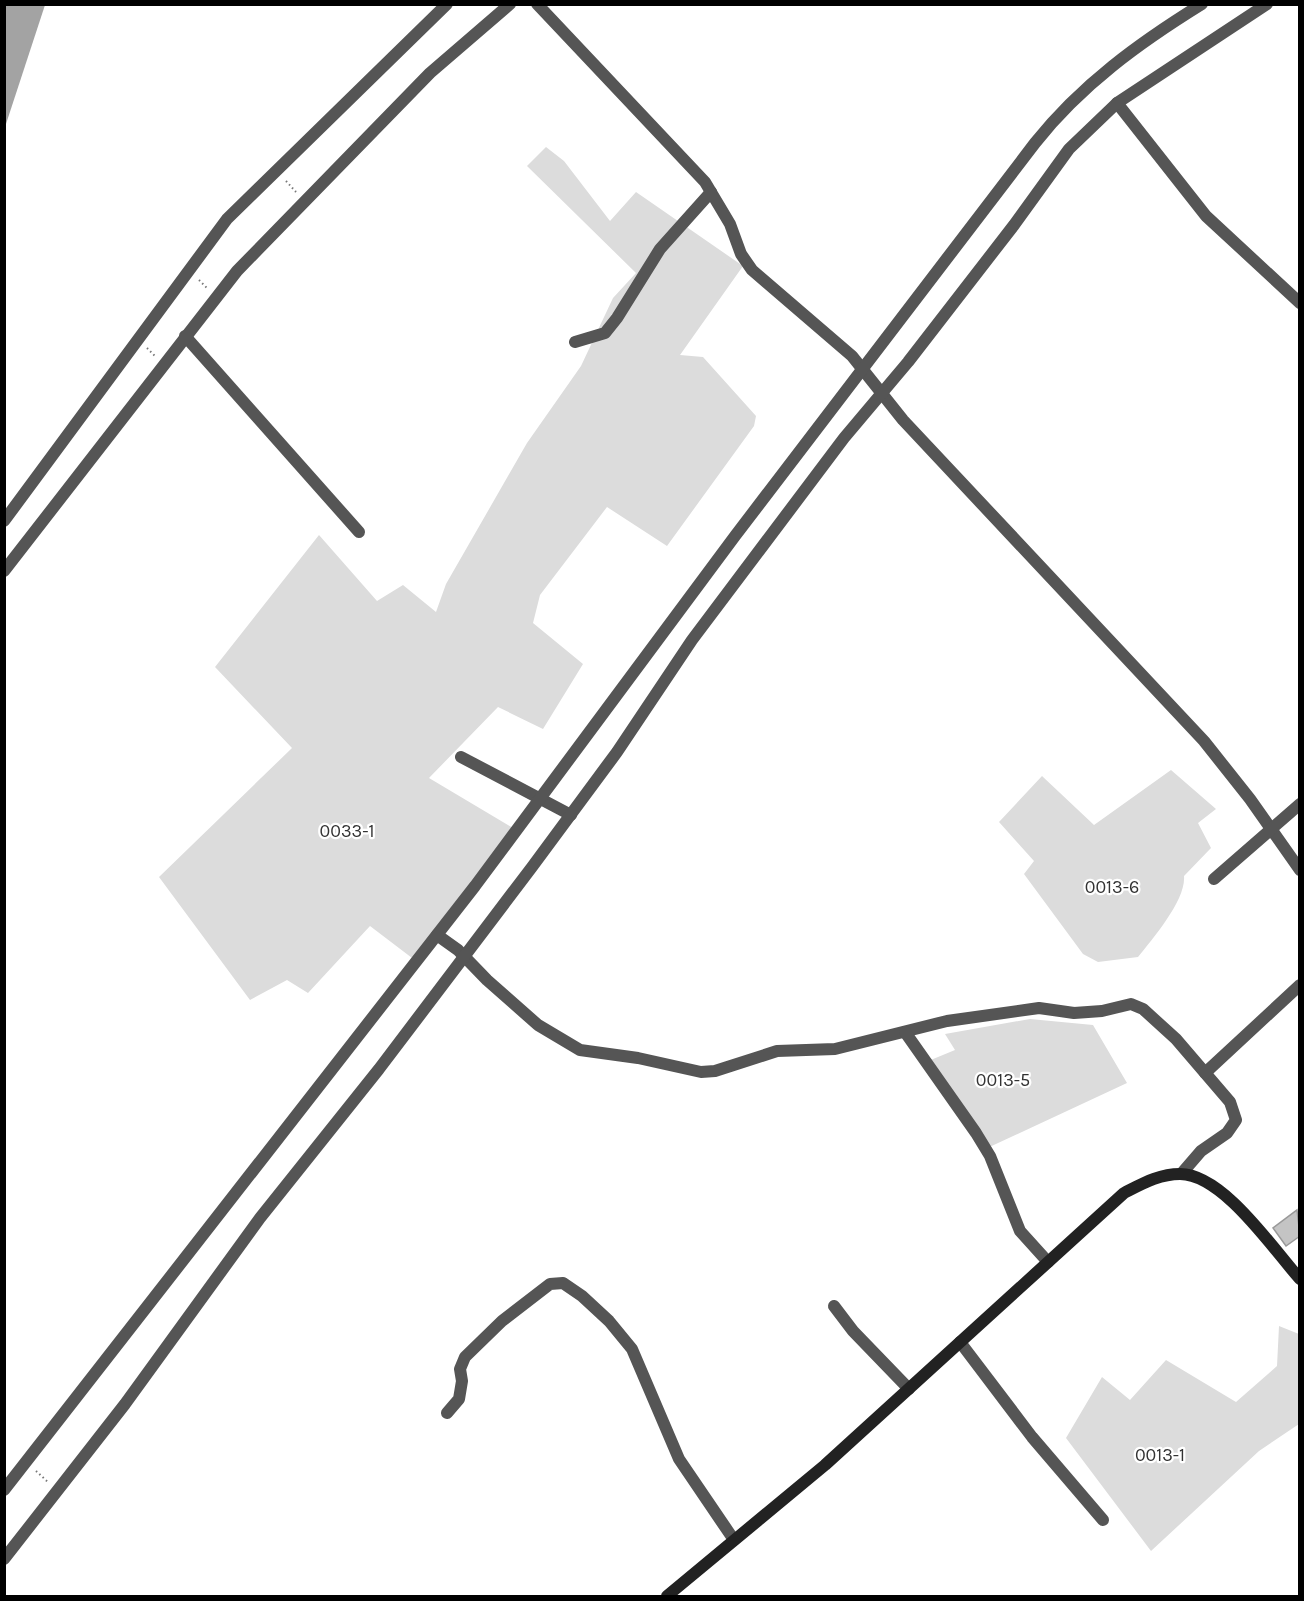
<svg xmlns="http://www.w3.org/2000/svg" width="1304" height="1601" font-family="Karla,sans-serif">
  <style>
    .green { fill: #dcdcdc }
    .water { fill: #a3a3a3 }
    .building { fill: #c4c4c4; stroke: #999; stroke-width: 1.5 }
    .lines { fill: none; stroke-linecap: round; stroke-linejoin: round }
    .path { stroke: #777; stroke-width: 2; stroke-dasharray: 1.5 3; stroke-linecap: butt }
    .street { stroke: #555; stroke-width: 12 }
    .secondary { stroke: #222; stroke-width: 12 }
    .labels { text-anchor: middle; dominant-baseline: central; stroke-width: 4.5; stroke-linejoin: round; paint-order: stroke }
    .park-label { font-size: 18px; fill: #333; stroke: #fff }
  </style>
  <rect width="100%" height="100%" fill="#fff"/>
  <g class="green">
    <path d="M546,147l18,14 46,60 26,-29 107,74 -63,89 23,2 53,59 -2,10 -87,120 -60,-39 -67,88 -7,28 50,41 -40,65 -45,-22 -69,71 84,50 -97,133 -46,-35 -62,67 -21,-13 -37,20 -91,-123 133,-129 -77,-81 104,-132 58,66 26,-16 33,27 10,-28 81,-141 54,-77 32,-68 23,-25 -109,-107z"/>
    <path d="M1171,770l45,39 -18,14 13,25 -27,28c2,24 -31,62 -46,81l-40,5 -15,-8 -59,-80 10,-13 -35,-39 43,-46 52,49z"/>
    <path d="M1030,1019l63,6 34,58 -144,67 -62,-86 34,-14 -10,-16z"/>
    <path d="M1279,1326l20,8v90l-40,27 -108,100 -85,-113 36,-61 28,23 36,-40 70,42 41,-36z"/>
  </g>
  <path class="water" d="M5,4l40,1 -40,122 -1,-122z"/>
  <path class="building" d="M1297,1210l3,26 -14,10 -13,-18z"/>
  <g class="lines">
    <g class="path">
      <path d="M286,181l10,11"/>
      <path d="M199,280l9,9"/>
      <path d="M147,348l9,9"/>
      <path d="M36,1471l13,12"/>
    </g>
    <g class="street">
      <path d="M537,4l168,178 25,42 11,30 11,16 100,86 51,64 301,321 46,58 50,71"/>
      <path d="M1117,103l89,113 94,87"/>
      <path d="M185,336l174,196"/>
      <path d="M575,342l30,-9 12,-15 43,-69 51,-57"/>
      <path d="M4,521l223,-302 220,-215"/>
      <path d="M4,571l233,-300 193,-198 80,-69"/>
      <path d="M461,757l110,58"/>
      <path d="M1214,879l86,-75"/>
      <path d="M437,935l21,15 29,30 51,45 42,25 58,8 63,14 14,-1 62,-20 58,-2 112,-28 92,-13 35,5 28,-2 29,-7 12,5 33,30 54,63 6,18 -9,13 -26,18 -19,22"/>
      <path d="M905,1032l71,101 14,23 30,75 28,31"/>
      <path d="M1205,1073l95,-88"/>
      <path d="M834,1306l19,25 56,58"/>
      <path d="M960,1342l72,95 71,83"/>
      <path d="M447,1413l12,-14 3,-18 -2,-12 5,-12 37,-36 48,-37 13,-1 19,13 27,25 23,28 47,110 55,81"/>
      <path d="M4,1490l471,-604 260,-350 300,-393c46,-58 104,-100 167,-139"/>
      <path d="M4,1559l121,-155 135,-186 119,-149 153,-202 85,-115 75,-112 152,-202 64,-76 106,-137 55,-76 48,-46 150,-99"/>
    </g>
    <path class="secondary" d="M667,1596l158,-131 299,-272c18,-9 35,-19 56,-19 43,0 93,75 120,105"/>
  </g>
  <g class="labels">
    <g class="park-label">
      <text x="347" y="831">0033-1</text>
      <text x="1112" y="887">0013-6</text>
      <text x="1003" y="1080">0013-5</text>
      <text x="1160" y="1455">0013-1</text>
    </g>
  </g>
  <rect width="1304" height="1601" fill="none" stroke="#000000" stroke-width="12"/>
</svg>
